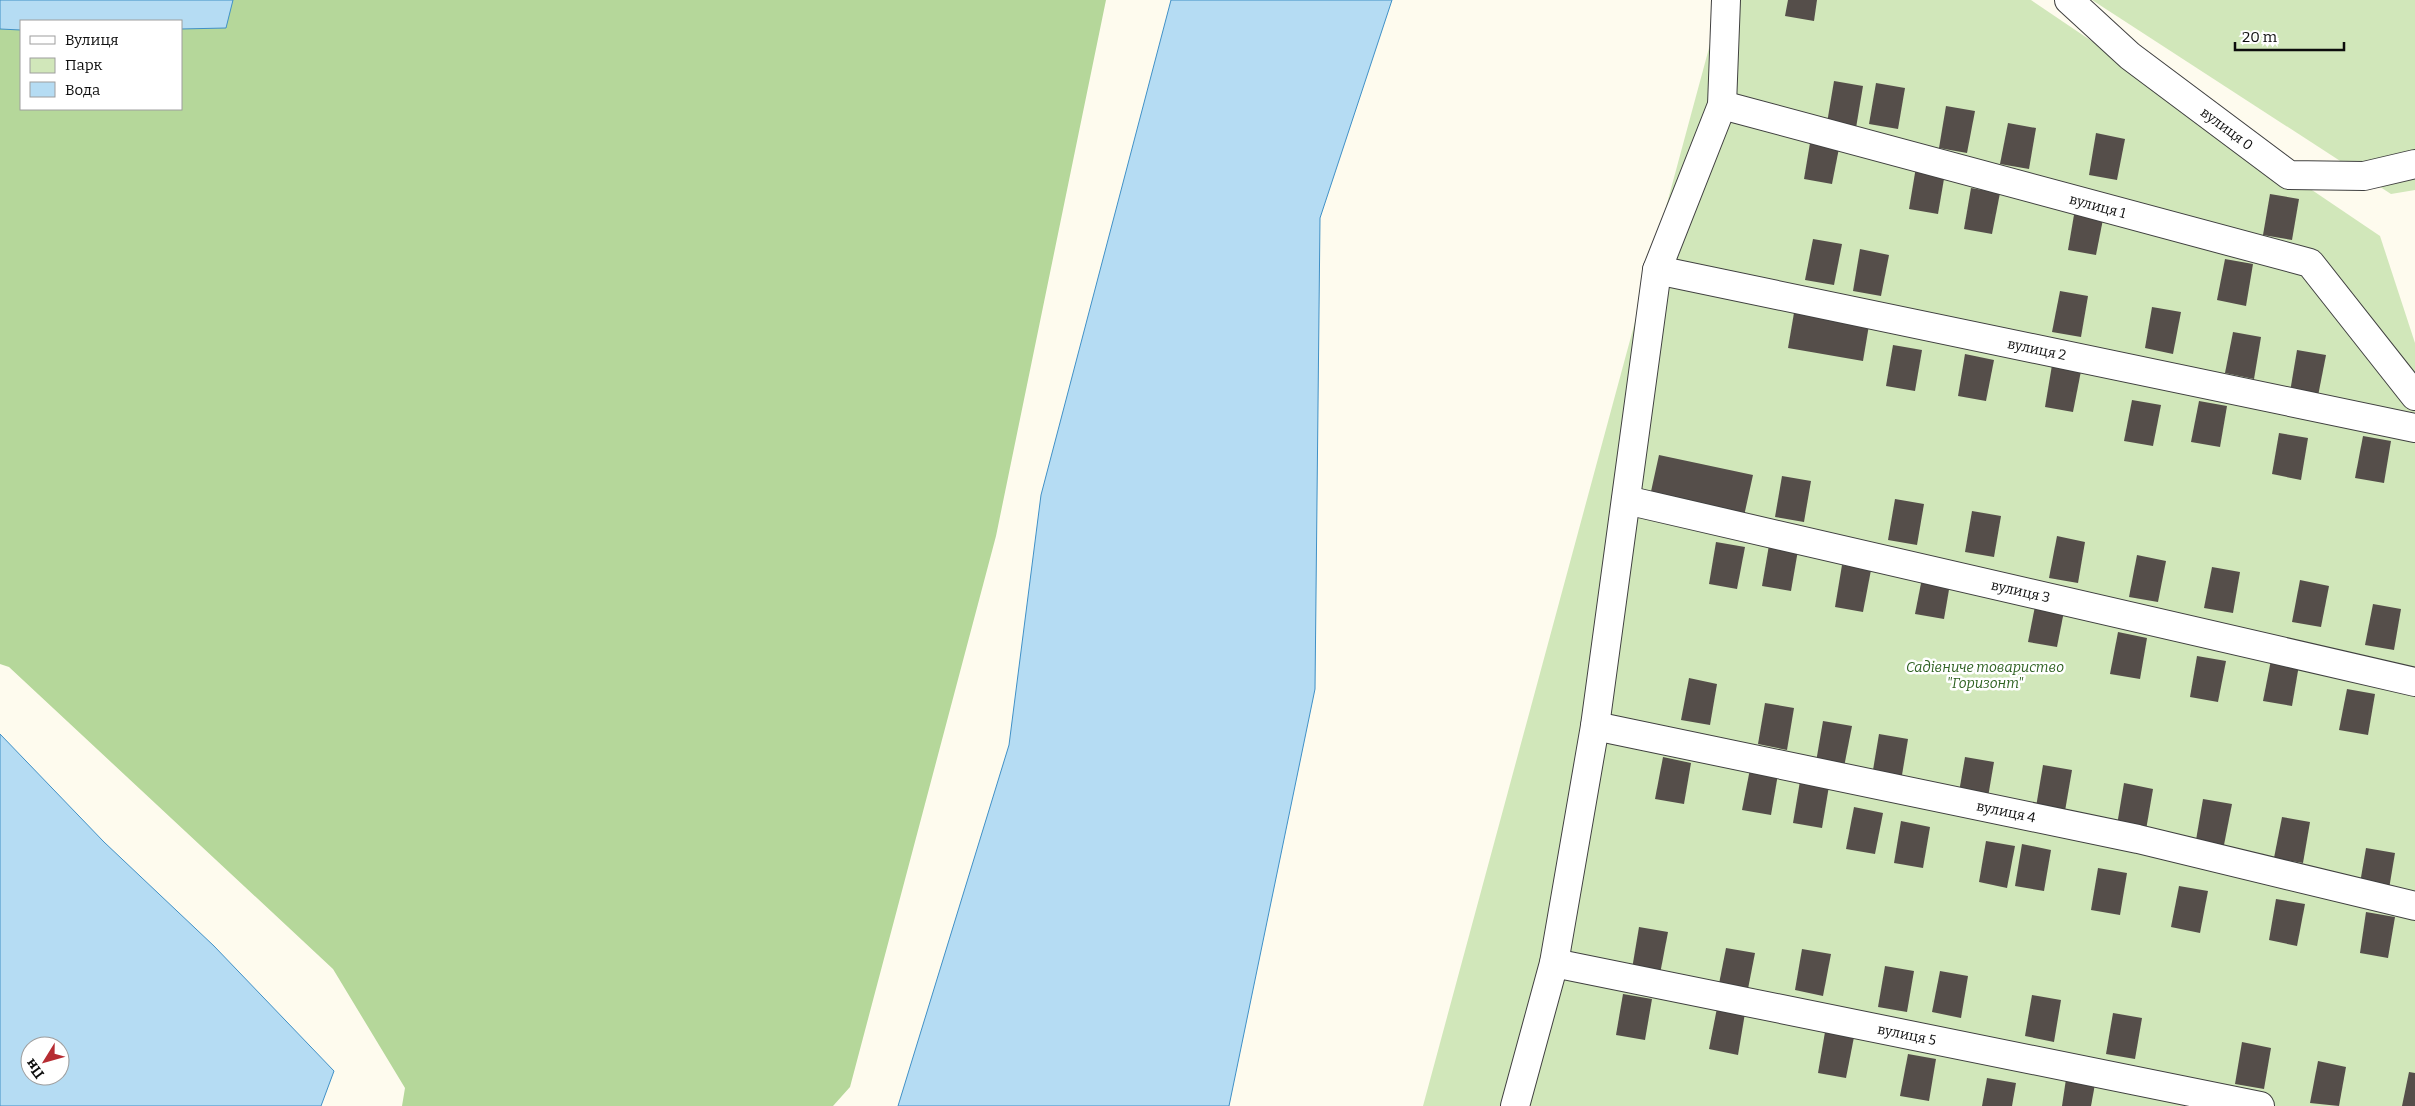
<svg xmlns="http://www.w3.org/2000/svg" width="2415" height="1106" font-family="Bitter,serif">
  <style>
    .green { fill: #d1e7ba }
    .forest { fill: #b5d79a; fill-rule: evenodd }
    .water { fill: #b5dcf3; stroke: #4090c6; fill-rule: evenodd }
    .building { fill: #554e4a }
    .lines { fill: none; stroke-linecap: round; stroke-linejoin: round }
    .minor-casing { stroke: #404040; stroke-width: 30 }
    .minor { stroke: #fff; stroke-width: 28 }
    .labels { text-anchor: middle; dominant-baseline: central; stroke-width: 5; stroke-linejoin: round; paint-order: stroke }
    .street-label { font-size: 14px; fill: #0d0d0d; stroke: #fff }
    .park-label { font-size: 14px; font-style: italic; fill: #2e6121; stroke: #fff }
  </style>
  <rect width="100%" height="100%" fill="#fefbee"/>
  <g class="green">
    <path d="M1722,0h309l349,236 35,107v763h-992z"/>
    <path d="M2092,0h323v190l-24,4z"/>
  </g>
  <path class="forest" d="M0,0h1106l-110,536 -146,551 -17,19h-431l3,-18 -72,-119 -324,-302 -9,-3zM21,21h160v88h-160z"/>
  <g class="water">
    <path d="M0,0h233l-7,28 -45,1v-8h-160v9l-21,-1z"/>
    <path d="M1171,0h221l-72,218 -5,471 -86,417h-331l111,-361 32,-250z"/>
    <path d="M0,734l104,108 110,104 120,125 -13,35h-321zM30,1046h30v30h-30z"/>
  </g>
  <g class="building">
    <path d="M1788,0h29l-3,21 -29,-5z"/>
    <path d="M1834,81l29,5 -7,42 -29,-5z"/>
    <path d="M1876,83l29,5 -7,41 -29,-5z"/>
    <path d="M1946,106l29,5 -8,42 -28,-5z"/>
    <path d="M2008,123l28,5 -7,41 -29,-5z"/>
    <path d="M2096,133l29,6 -8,41 -28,-5z"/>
    <path d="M1811,137l29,6 -8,41 -28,-5z"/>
    <path d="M1916,167l29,6 -7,41 -29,-5z"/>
    <path d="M1971,188l29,5 -8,41 -28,-5z"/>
    <path d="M2270,194l29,5 -7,41 -29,-5z"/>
    <path d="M2075,209l29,5 -8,41 -28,-5z"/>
    <path d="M1813,239l29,5 -8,41 -29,-5z"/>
    <path d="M1860,249l29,6 -8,41 -28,-5z"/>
    <path d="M2225,259l28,5 -7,42 -29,-6z"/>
    <path d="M2060,291l28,5 -7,41 -29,-5z"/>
    <path d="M1795,307l75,12 -7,42 -75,-13z"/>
    <path d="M2152,307l29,5 -8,42 -28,-6z"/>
    <path d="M2233,332l28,5 -7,42 -29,-6z"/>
    <path d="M1893,345l29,5 -7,41 -29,-5z"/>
    <path d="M2297,350l29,5 -8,41 -28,-4z"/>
    <path d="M1965,354l29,6 -8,41 -28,-5z"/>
    <path d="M2052,365l29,6 -8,41 -28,-5z"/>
    <path d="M2132,400l29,5 -8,41 -29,-5z"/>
    <path d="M2199,401l28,5 -7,41 -29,-5z"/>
    <path d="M2279,433l29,5 -7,42 -29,-6z"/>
    <path d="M2363,436l28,5 -7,42 -29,-5z"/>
    <path d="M1659,455l94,20 -9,41 -94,-20z"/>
    <path d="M1782,476l29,5 -7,41 -29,-5z"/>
    <path d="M1895,499l29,5 -7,41 -29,-5z"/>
    <path d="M1972,511l29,5 -7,41 -29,-5z"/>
    <path d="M2057,536l28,6 -7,41 -29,-5z"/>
    <path d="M1716,542l29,5 -8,42 -28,-5z"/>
    <path d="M1769,545l29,5 -7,41 -29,-5z"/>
    <path d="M2137,555l29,6 -8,41 -29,-5z"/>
    <path d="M1842,565l29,5 -8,42 -28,-5z"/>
    <path d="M2212,567l28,5 -7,41 -29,-5z"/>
    <path d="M1923,573l28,5 -7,41 -29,-5z"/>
    <path d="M2300,580l29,6 -8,41 -29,-5z"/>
    <path d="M2036,601l29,5 -8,41 -29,-5z"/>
    <path d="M2373,604l28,5 -7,41 -29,-5z"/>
    <path d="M2118,632l29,6 -7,41 -30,-5z"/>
    <path d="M2197,656l29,5 -8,41 -28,-5z"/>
    <path d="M2271,660l28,5 -7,41 -29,-5z"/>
    <path d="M1689,678l28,6 -7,41 -29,-5z"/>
    <path d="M2347,689l28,5 -7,41 -29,-5z"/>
    <path d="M1765,703l29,5 -7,42 -29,-6z"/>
    <path d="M1823,721l29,5 -8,41 -28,-5z"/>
    <path d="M1879,734l29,5 -7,42 -29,-5z"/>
    <path d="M1663,757l28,6 -7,41 -29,-5z"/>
    <path d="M1965,757l29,5 -7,41 -29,-5z"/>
    <path d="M2043,765l29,5 -7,41 -29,-4z"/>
    <path d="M1750,769l28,5 -7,41 -29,-5z"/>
    <path d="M1800,781l29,5 -7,42 -29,-5z"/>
    <path d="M2124,783l29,6 -7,41 -29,-5z"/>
    <path d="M2203,799l29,5 -8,41 -28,-5z"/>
    <path d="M1854,807l29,6 -8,41 -29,-5z"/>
    <path d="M2282,817l28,5 -7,41 -29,-5z"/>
    <path d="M1901,821l29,6 -7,41 -29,-5z"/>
    <path d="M1986,841l29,5 -8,42 -28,-6z"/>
    <path d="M2022,844l29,6 -7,41 -29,-5z"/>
    <path d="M2366,848l29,5 -7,42 -29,-6z"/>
    <path d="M2098,868l29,5 -7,42 -29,-5z"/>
    <path d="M2179,886l29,5 -8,42 -29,-6z"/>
    <path d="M2276,899l29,5 -8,42 -28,-6z"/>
    <path d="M2366,912l29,5 -7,41 -28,-5z"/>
    <path d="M1639,927l29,5 -8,42 -28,-5z"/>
    <path d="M1726,948l29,5 -8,41 -29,-5z"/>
    <path d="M1802,949l29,5 -8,42 -28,-6z"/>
    <path d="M1885,966l29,5 -7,41 -29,-5z"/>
    <path d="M1940,971l28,5 -7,42 -29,-6z"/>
    <path d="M1623,994l29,5 -7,41 -29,-5z"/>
    <path d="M2032,995l29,5 -7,42 -29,-6z"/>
    <path d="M1717,1008l28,5 -7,42 -29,-6z"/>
    <path d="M2113,1013l29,5 -7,41 -29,-5z"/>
    <path d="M1825,1032l29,5 -8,41 -28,-5z"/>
    <path d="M2242,1042l29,6 -7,41 -29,-5z"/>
    <path d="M1908,1054l28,5 -7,42 -29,-5z"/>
    <path d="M2318,1061l28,6 -7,39 -29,-3z"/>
    <path d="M2409,1072l6,1v33h-13z"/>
    <path d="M1987,1078l29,5 -4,23h-30z"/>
    <path d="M2066,1079l29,5 -4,22h-29z"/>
  </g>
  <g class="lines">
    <defs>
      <g id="minor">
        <path id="s1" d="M2069,0l61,56 159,119 75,1 51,-12"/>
        <path id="s2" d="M1722,105l588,158 105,133"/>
        <path id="s3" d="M1657,270l758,158"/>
        <path id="s4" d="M1626,500l789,182"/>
        <path id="s5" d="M1595,726l543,113 277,67"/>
        <path id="s6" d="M1554,963l706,143"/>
        <path d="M1515,1106l39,-143 41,-237 62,-456 65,-165 4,-105"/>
      </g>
    </defs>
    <use href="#minor" class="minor-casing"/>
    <use href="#minor" class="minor"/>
  </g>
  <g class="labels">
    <g class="street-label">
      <text stroke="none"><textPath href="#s1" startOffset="204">вулиця 0</textPath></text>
      <text stroke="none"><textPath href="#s2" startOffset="389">вулиця 1</textPath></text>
      <text stroke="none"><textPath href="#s3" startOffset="388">вулиця 2</textPath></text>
      <text stroke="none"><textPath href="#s4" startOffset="405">вулиця 3</textPath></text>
      <text stroke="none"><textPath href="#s5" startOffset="420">вулиця 4</textPath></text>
      <text stroke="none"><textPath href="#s6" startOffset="360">вулиця 5</textPath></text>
    </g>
    <g class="park-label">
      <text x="1985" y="667">Садівниче товариство<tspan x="1985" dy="16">"Горизонт"</tspan></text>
    </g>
  </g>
  <rect x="20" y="20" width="162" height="90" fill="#ffffff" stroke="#9e9e9e"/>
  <rect x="30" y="36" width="25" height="8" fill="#ffffff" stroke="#9e9e9e"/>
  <text x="65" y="45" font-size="15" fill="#0d0d0d">Вулиця</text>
  <rect x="30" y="58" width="25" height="15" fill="#d1e7ba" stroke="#9e9e9e"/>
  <text x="65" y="70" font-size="15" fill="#0d0d0d">Парк</text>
  <rect x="30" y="82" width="25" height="15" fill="#b5dcf3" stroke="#9e9e9e"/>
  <text x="65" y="95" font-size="15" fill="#0d0d0d">Вода</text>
  <g transform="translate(45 1061) rotate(233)"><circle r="24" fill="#ffffff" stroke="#9e9e9e"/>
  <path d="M0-4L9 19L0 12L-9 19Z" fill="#b62c32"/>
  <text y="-8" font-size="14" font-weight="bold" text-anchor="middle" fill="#0d0d0d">Пн</text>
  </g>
  <path d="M2235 42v8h109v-8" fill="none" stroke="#0d0d0d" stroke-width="2.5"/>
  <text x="2242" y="42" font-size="15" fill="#0d0d0d" stroke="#ffffff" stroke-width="4" paint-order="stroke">20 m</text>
</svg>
